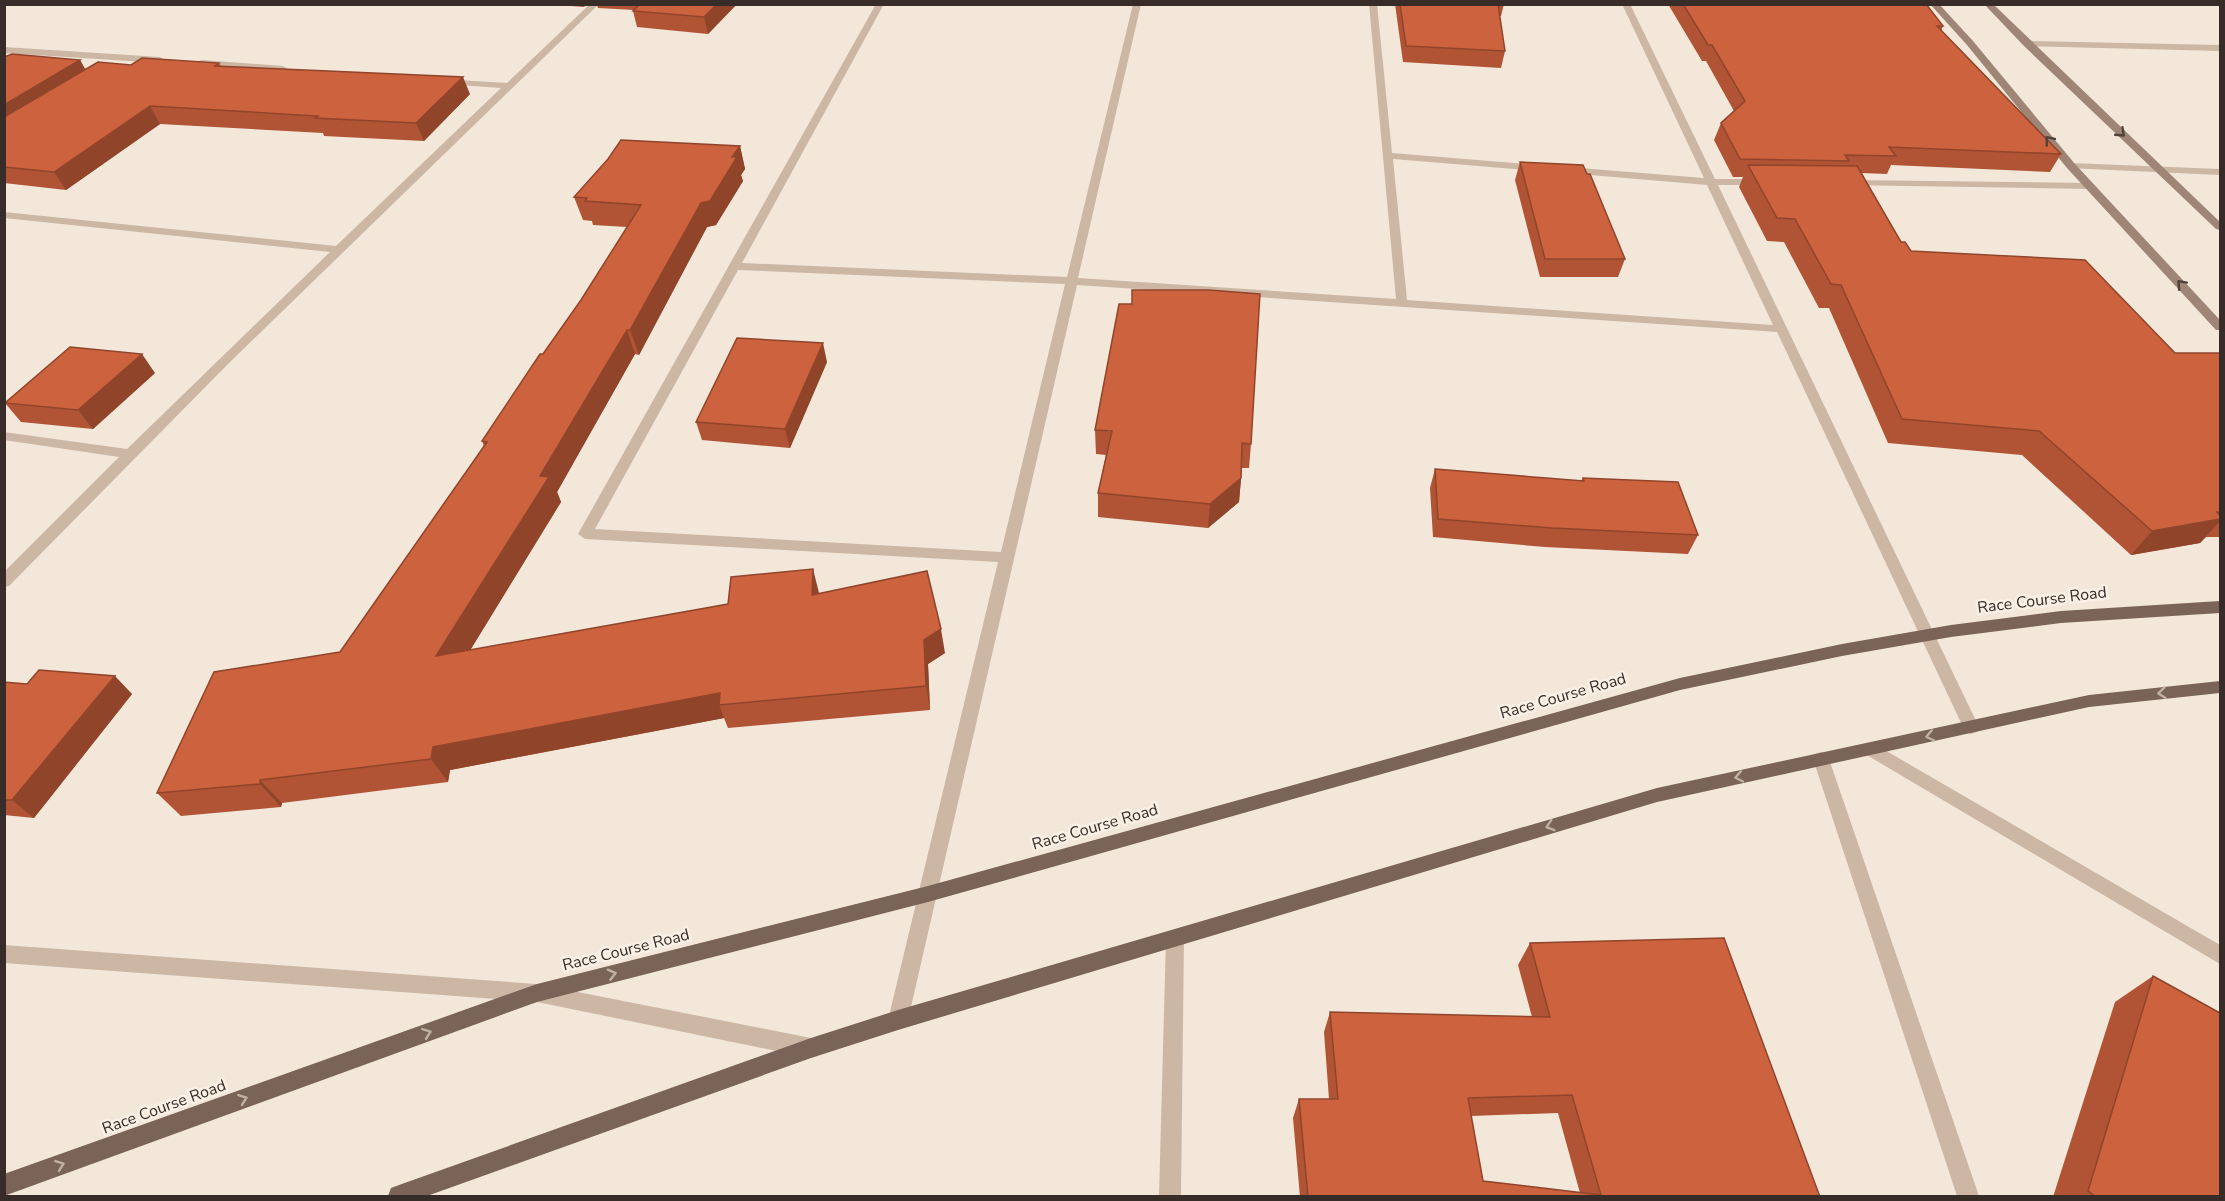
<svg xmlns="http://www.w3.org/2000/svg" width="2225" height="1201" font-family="'Nunito Sans',sans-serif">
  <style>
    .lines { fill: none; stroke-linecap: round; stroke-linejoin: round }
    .service { fill: #ccb7a5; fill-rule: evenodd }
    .minor { fill: #ccb7a5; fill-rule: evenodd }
    .tertiary { fill: #ccb7a5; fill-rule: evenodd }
    .secondary { fill: #9f8576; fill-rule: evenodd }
    .primary { fill: #7a6357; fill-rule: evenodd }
    .wall { fill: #b05435; fill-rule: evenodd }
    .shaded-wall { fill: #90452b }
    .building { fill: #cd623e; stroke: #90452b; stroke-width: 1.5; fill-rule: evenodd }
    .oneway { stroke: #51423b }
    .oneway2 { stroke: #c0b1a6 }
    .labels { text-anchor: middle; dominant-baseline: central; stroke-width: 5; stroke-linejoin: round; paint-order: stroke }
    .street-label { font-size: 16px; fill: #372c27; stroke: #faf1e6 }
  </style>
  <rect width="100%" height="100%" fill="#f3e7da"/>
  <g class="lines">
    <path class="service" d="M1871,742l349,203v19l-355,-210 -2,-5 2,-5z"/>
    <g class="minor">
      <path d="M590,4h9l-372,361 -218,221 -5,1v-15l115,-115 -115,-17v-8l123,17 203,-197 -326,-34v-6l332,34 165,-158 -57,-4 -5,-3 2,-2 66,4z"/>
      <path d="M876,4h8l-142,259 325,14 66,-273h8l-63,274 318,21 -27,-295h8l15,149 146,12 5,3 -5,3 -145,-12 14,141 366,25 -66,-140 -140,-12 -5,-3 5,-3 137,11 -82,-174h8l85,175h44l5,3 -5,3h-41l261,542 -2,5 -6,2 -6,-2 -2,-5 -186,-395 -700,-47 -169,735 -3,7 -7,3 -7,-3 -3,-7 110,-458 -413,-23 -7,-5zM738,270l327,14 -64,268 -406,-23z"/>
      <path d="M2027,41l193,4v6l-196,-5v-4z"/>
      <path d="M4,47l156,10 5,3 -5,3 -156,-10z"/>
      <path d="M202,60l81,6 5,3 -5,3 -84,-7v-4z"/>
      <path d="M2071,163l149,6v6l-153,-7v-4z"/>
      <path d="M1849,180l241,3 5,3 -5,3 -245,-4 -1,-2z"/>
      <path d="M1821,752l6,2 2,5 150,437h-22l-144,-437 2,-5z"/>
      <path d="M1175,929l7,3 2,6 -3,258h-22l7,-258 2,-6z"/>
    </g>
    <path class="tertiary" d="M4,945l533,39 274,54 7,3 3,7 -3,7 -7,3 -274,-56 -533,-39z"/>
    <g class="secondary">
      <path d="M1930,4h9l34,37 102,123 145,156v10h-4l-149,-162 -100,-123z"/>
      <path d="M1984,4h9l227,218v8l-4,-1 -192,-183z"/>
    </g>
    <g class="primary">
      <path d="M2220,601v12l-159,10 -110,14 -109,19 -162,34 -752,212 -391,100 -533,194v-22l533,-190 391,-98 752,-208 162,-34 109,-19 110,-14z"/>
      <path d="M2220,681v12l-131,14 -432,95 -759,228 -87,28 -384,138h-39l3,-8 8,-3 412,-147 87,-28 759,-222 432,-93z"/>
    </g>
  </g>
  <g class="wall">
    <path d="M546,4h41l-3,3z"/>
    <path d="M597,4h140l-29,30 -71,-7 -4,-16 1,-1 -36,-2z"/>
    <path d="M1395,4h109l-3,12h-2l6,35 -4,17 -98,-6z"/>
    <path d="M1668,4h258l17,22 -2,5 120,123 -11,18 -159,-7 -4,9 -25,-1 39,69 10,9 264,102h45v184h-14l-6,6 -69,12 -109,-100 -134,-12 -59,-135h-10l-35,-66 -17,-1 -28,-54 4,-10h-10l-19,-37 7,-17 13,-12 -28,-50h-4z"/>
    <path d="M4,57l76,3 5,10 46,-5 88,-2 2,3 249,28 -46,47 -100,-5 -1,-3 -163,-9 -94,66 -62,-7z"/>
    <path d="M740,146l5,23 -4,6 2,6 -27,44 -9,2 -68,128 -4,-1 -78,138 4,10 -91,148 349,-57 126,60 -17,11 2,46 -202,18 -4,-10 -274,52 -2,12 -166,21 -1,4 -100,9 -24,-23 183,-141 144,-206 -2,-5 99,-141 46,-73 -34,-2 -1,-4 -9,-1 -9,-23z"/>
    <path d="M1520,162l105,97 -7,18h-78l-25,-97z"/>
    <path d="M827,362l-37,86 -88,-8 -6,-18z"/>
    <path d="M155,373l-62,56 -72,-7 -16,-19z"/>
    <path d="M1095,430l156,14 -2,24h-7l-3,34 -31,26 -110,-11v-24l8,-38 -10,-1z"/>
    <path d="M1435,469l146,12 2,-3 115,57 -10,19 -143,-7 -112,-10 -3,-49z"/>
    <path d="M4,682l128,12 -98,124 -30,-3z"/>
    <path d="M1530,943l290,254h-520l-7,-79 6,-19h30l-5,-67 6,-20 202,5 -14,-52zM1558,1113l22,80 -97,-12 -12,-65z"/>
    <path d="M2153,976l67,221h-167l62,-195z"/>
  </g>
  <g class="shaded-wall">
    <path d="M717,4h20l-29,30 -4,-17z"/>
    <path d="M80,60l10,17 -86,52v-24z"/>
    <path d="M463,77l7,17 -46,47 -8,-18z"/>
    <path d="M150,106l10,18 -94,66 -12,-18z"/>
    <path d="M740,146l5,23 -4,6 2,6 -27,44 -9,2 -68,128 -9,-25 71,-127z"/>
    <path d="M627,330l8,24 -78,138 4,10 -109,178 -16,-24 104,-180z"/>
    <path d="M823,343l4,19 -37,86 -5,-19z"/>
    <path d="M142,354l13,19 -62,56 -15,-19z"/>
    <path d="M1241,478l-2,24 -31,26 2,-24z"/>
    <path d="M2220,519v2l-20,22 -69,12 21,-24z"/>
    <path d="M813,569l6,24 -7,2z"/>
    <path d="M941,629l4,24 -17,11 2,46 -4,-24 -2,-46z"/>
    <path d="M115,676l17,18 -98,124 -22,-18z"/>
    <path d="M720,693l-1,12 5,13 -274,52 -2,12 -17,-23 2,-12z"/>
    <path d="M260,780l22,23 -1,4 -21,-23z"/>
  </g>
  <g class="building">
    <path d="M640,4h77l-13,13 -71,-6z"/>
    <path d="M1400,4h98l7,47 -99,-5z"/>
    <path d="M1683,4h243l17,22h-6l124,128 -172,-7 7,9 -51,-1 4,6 -109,-2 -19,-36 24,-22 -33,-56h-4z"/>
    <path d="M12,54l68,6 -76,45v-48z"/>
    <path d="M142,58l77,5 -4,3 248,11 -47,46 -101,-5 3,-2 -168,-10 -96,66 -50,-5v-50l94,-55 33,3z"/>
    <path d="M621,140l119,6 -8,11h5l-27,44 -9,2 -71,127h-3l-87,146 9,1 -113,179 292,-52 3,-27 82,-8 -1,26 115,-24 14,58 -17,11 2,46 -207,19 1,-12 -287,54 -2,12 -171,21v4l-103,9 57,-121 126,-20 147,-210 -5,-1 58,-87h3l38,-54 60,-95 -56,-4 2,-3 -13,-1 34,-38z"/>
    <path d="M1520,162l63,3 4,9h3l35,85h-80z"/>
    <path d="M1748,165l109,1 44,76h4l6,9 174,9 90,93h45v159h-3l3,4v3l-68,12 -113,-100 -137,-12 -61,-134 -10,-1 -36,-65 -18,-1z"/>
    <path d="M1132,290h77l51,4 -9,150 -9,-1 -1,35 -31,26 -112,-11 14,-62 -17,-1 24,-126h13z"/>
    <path d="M737,338l86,5 -38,86 -89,-7z"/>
    <path d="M70,347l72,7 -64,56 -73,-7z"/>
    <path d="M1435,469l149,12 -1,-3 95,4 20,53 -146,-7 -114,-9z"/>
    <path d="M39,670l76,6 -103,124h-8v-118l23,2z"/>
    <path d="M1724,938l96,259h-512l-9,-98h39l-8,-87 220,5 -20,-74zM1572,1095l29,100 -118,-14 -15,-83z"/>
    <path d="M2153,976l67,37v184h-124l-8,-6z"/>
  </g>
  <defs><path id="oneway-chevron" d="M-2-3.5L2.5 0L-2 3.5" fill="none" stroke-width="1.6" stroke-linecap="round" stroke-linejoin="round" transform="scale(1.5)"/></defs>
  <g class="oneway">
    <use href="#oneway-chevron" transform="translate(2121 133) rotate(43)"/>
    <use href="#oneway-chevron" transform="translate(2049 140) rotate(-129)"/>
    <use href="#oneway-chevron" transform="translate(2181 284) rotate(-133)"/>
  </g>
  <g class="oneway2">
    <use href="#oneway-chevron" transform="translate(2162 693) rotate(174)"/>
    <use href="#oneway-chevron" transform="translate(1930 736) rotate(168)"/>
    <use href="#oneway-chevron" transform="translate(1739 777) rotate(168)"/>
    <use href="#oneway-chevron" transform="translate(1550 826) rotate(163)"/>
    <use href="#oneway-chevron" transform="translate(612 974) rotate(-14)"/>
    <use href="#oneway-chevron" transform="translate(427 1033) rotate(-20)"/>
    <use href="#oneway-chevron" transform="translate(243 1099) rotate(-20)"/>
    <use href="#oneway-chevron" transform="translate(60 1165) rotate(-20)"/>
  </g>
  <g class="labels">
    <g class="street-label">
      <text transform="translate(2042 600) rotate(-7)">Race Course Road</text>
      <text transform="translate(1563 696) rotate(-16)">Race Course Road</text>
      <text transform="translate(1095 827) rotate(-16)">Race Course Road</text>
      <text transform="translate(626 950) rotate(-14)">Race Course Road</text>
      <text transform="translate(164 1107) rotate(-20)">Race Course Road</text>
    </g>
  </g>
  <rect width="2225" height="1201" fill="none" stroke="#372c27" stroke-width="12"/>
</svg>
